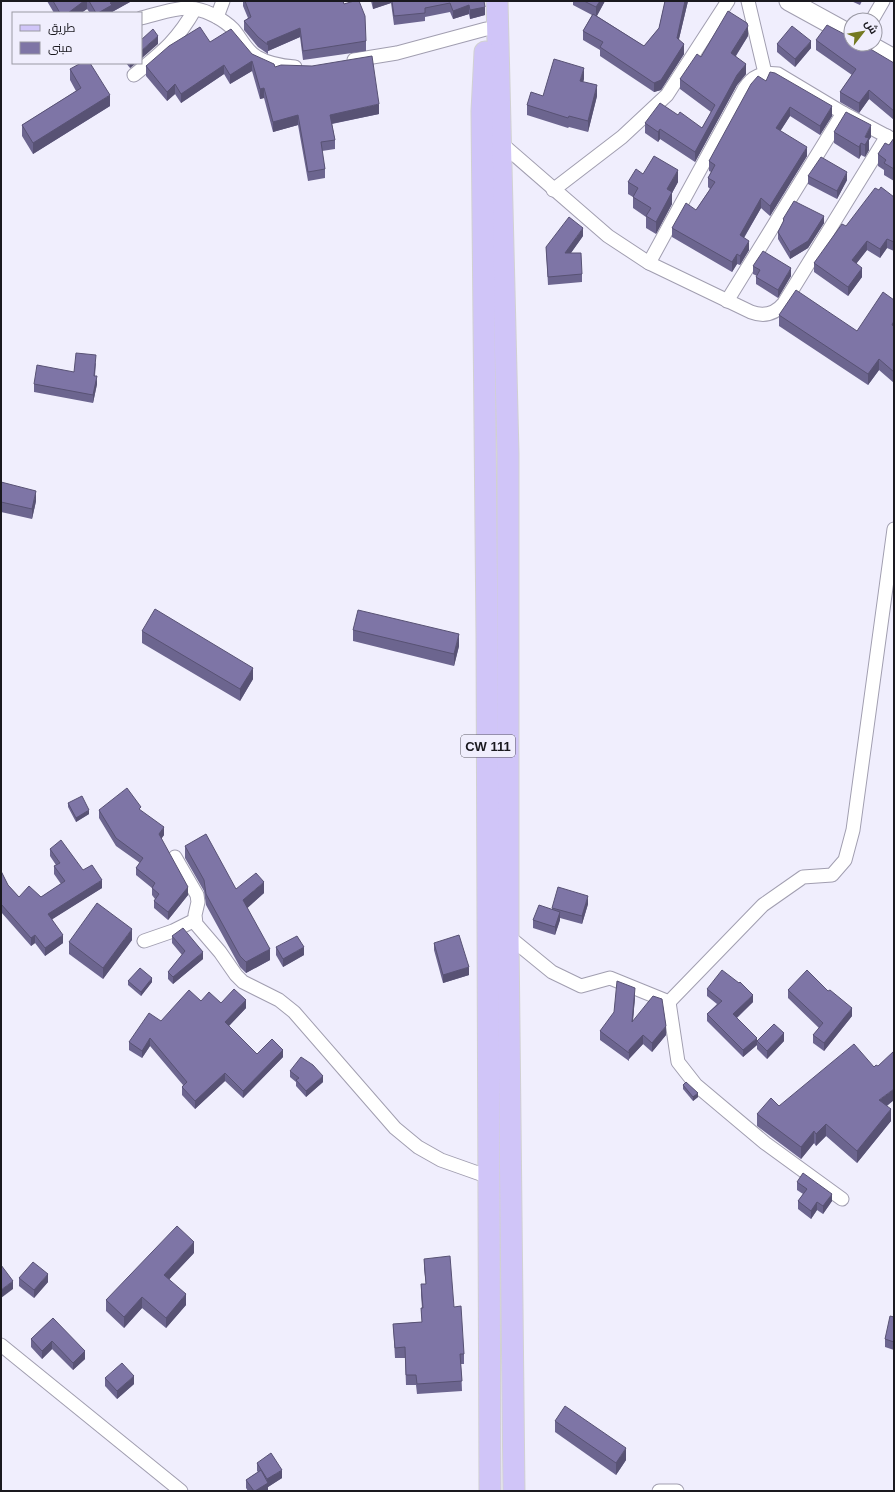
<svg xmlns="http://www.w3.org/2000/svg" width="895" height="1492" font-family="Helvetica,Cairo,sans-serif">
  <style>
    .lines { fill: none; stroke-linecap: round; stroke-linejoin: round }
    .street-casing { stroke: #a19eb0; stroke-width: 15 }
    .secondary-casing { stroke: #a19eb0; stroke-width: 21 }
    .primary-casing { stroke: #d1d1d2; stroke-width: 23 }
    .street { stroke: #fff; stroke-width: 13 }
    .secondary { stroke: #fff; stroke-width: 19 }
    .primary { stroke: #d0c5f8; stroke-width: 21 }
    .wall { fill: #6c658f }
    .shaded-wall { fill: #585274 }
    .building { fill: #7e75a6; stroke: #585274 }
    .labels { text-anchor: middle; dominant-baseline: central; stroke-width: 3; stroke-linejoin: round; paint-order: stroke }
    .shield { fill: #f0eefd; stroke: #5a5962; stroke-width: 1 }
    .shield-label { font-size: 13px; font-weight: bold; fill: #1a191f }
  </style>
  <rect width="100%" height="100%" fill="#f0eefd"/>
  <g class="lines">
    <defs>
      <g id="street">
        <path d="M748,1l17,72"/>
        <path d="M217,17l6,-16"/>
        <path d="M141,18c17,-4 37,-12 55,-9 12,2 28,11 37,20 8,9 13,22 24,28 12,7 25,9 38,10"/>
        <path d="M872,20l11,-19"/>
        <path d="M354,60l43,-7 89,-24"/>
        <path d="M134,75c28,-23 43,-34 61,-66"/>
        <path d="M502,144l106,92 41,27 95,-174c8,-13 18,-17 34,-15l65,39 51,27"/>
        <path d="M553,190l69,-53 45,-42 61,-94"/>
        <path d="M649,263l102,49c13,5 24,2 33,-9l103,-167"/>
        <path d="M727,301l116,-188"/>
        <path d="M175,857l22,38 1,7 -3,13 1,9 24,28 16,23 7,7 36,18 15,12 101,116 23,19 23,13 48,17"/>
        <path d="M508,936l44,36 29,14 29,-8 59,24 94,-97 40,-28 29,-2 13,-15 8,-30 41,-301"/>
        <path d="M144,941l29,-10 22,-11"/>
        <path d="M669,1002l9,60 18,23 69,58 77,56"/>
        <path d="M1,1345l180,146"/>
        <path d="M659,1491h18"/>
      </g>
      <g id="secondary">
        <path d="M789,1l62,34"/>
        <path d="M867,44l27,15"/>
      </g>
      <g id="primary">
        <path d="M497,1l11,453v482l6,555"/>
        <path d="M485,52l-3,59 5,525 3,855"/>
      </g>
    </defs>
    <use href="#street" class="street-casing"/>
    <use href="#secondary" class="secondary-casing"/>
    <use href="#primary" class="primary-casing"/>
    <use href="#street" class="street"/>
    <use href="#secondary" class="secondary"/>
    <use href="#primary" class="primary"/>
  </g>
  <g class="wall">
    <path d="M47,1h83v1l-18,10v1h-22l-3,-4 -6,4h-27z"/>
    <path d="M243,1h100l1,3 22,37v10l-63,9 -3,-23 -32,14v3l-10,-7 -14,-17v-9l4,-3 -5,-12z"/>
    <path d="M371,1h113l1,14 -15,4 -1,-5 -16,5 -3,-7 -25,5v4l-31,4 -3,-22 -18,6z"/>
    <path d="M573,1h32l-8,15 47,30 15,-18 6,-27h23l-9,38 5,15 -23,36 -7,2 -54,-36v-6l-17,-10v-9l9,-16 -19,-10z"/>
    <path d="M851,1h11l-2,4z"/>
    <path d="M748,36l-12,20 10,18 -9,11 -42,77 -35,-23 -2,3 -13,-9v-10l33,-8 24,13 9,-16 -31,-23v-10l21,-22z"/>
    <path d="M816,40l35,4 43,19v57l-25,-21 -10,14 -19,-11v-10l12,-17 -36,-25z"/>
    <path d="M210,42l42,12 23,13 104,47 -47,10 3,16v9l-13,2 3,18v9l-17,3 -10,-56 -25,7 -9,-34 -4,1 -8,-28 -22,13 -6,-10 -43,29 -6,-9 -8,7 -21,-25v-10z"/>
    <path d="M777,44l34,4 -16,19 -18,-15z"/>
    <path d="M126,63h10l-6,5z"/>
    <path d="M70,69l40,37 -77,48 -11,-18v-11l54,-34 -6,-11z"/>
    <path d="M584,79l-1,3 14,14 -9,36 -19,-5 -1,1 -41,-13v-10l16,-9z"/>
    <path d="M766,81l66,35 -12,19 -30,-19 -10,15 27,25 -37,60 -9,-8 -17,30 5,12 -9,15 -3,-1 -5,8 -60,-35v-9l24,-18 14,-21 -2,-2v-9l3,-6 -2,-1v-10z"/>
    <path d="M834,132l37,5 -2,3v10l-4,7 -4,-2 -2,4 -25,-16z"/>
    <path d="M894,138v43l-10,-6v-5l-6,-4v-12l11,-9z"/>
    <path d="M643,174l35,8 -6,11v11l-16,30 -10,-6v-11l-13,-9v-11l-5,-3v-12z"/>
    <path d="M808,176l39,4 -10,19 -29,-15z"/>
    <path d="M879,190l15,7v54l-7,-3 -7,10 -13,-8 -11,14 6,13 -14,19 -34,-24v-9l32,-37z"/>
    <path d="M783,219l41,4 -16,25 -18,11 -12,-20v-7l5,-9z"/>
    <path d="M583,236l-12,17 11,21v8l-34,3 -2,-38z"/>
    <path d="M753,266l38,10 -13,22 -22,-14v-7l1,-1 -4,-2z"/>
    <path d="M894,300v83l-15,-13 -11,15 -89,-59v-11l78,16z"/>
    <path d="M96,363l-1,13 2,8 -4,19 -59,-11v-8l40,-12z"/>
    <path d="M1,482l35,19 -4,18 -31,-7z"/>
    <path d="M353,630l106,16 -5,20 -101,-25z"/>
    <path d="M142,631l111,48 -13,22 -98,-58z"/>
    <path d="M68,803l21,11 -13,8 -8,-15z"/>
    <path d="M99,810l42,1 23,24 -3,4 27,56 -20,25 -14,-12v-7l1,-2 -3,-4v-7l-16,-13v-7l4,-5 -24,-17 -17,-28z"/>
    <path d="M185,846l51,43 28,4 -17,15 23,52 -24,13 -6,-6 -34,-62 -2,-14 -19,-33z"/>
    <path d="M50,849l33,21 19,18 -50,31 11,24 -18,13 -10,-13 -4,3 -30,-34v-41l7,14 11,12h22l20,-13 -7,-10v-8l2,-1 -6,-9z"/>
    <path d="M588,904l-6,20 -22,-6v2l-5,15 -22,-7v-8l19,-11v-1z"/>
    <path d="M172,936l31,23 -30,25 -5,-5v-7l14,-17 -10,-12z"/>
    <path d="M132,940l-29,39 -34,-25v-12z"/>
    <path d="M434,943l35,32 -26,8 -9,-33z"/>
    <path d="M276,947l28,8 -21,12 -7,-12z"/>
    <path d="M128,981l24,1 -11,14 -13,-11z"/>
    <path d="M707,989l46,13 -16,16 20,27 -14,12 -36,-36v-7l10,-10 -10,-8z"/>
    <path d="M788,990l64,26 -28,35 -11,-8v-8l6,-7 -31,-30z"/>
    <path d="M635,997l-2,24 33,14 -14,17 -9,-8 -14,15v2l-29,-21v-9z"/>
    <path d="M201,1001l20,2 25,5 -17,18 28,28 26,3 -40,41 -18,-17 -30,28 -13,-14v-8l1,-2 -33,-39 -8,12 -13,-8v-8l32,-21z"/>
    <path d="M757,1041h27l-17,18 -10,-10z"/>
    <path d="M290,1071l33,11 -17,15 -10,-11v-4l-6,-5z"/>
    <path d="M683,1085l15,12 -5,4 -10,-12z"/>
    <path d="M894,1100l-7,6 4,15 -34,42 -31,-27 -10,10 -2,-3 -13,16 -44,-33v-12l22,-8z"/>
    <path d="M797,1182l35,19 -9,13 -6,-4 -6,9 -13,-10v-8l5,-7 -6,-4z"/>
    <path d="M194,1253l-25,26 17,26 -20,23 -24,-20 -18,20 -18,-17v-11z"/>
    <path d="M424,1259l30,48 10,47v10h-3l1,27 -45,3 -1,-9h-10l-1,-27h-10l-2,-34 29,-2 -1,-14h1l-1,-13v-11h5l-2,-15z"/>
    <path d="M19,1278l29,4 -14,16 -15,-12z"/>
    <path d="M894,1317v33l-9,-3v-8z"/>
    <path d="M53,1318l32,41 -12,11 -21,-21 -10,10 -11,-12v-8z"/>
    <path d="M105,1378l29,6 -17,15 -12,-13z"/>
    <path d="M555,1421l71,39 -10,15 -61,-43z"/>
    <path d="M257,1463l25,15 -14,9v3l-1,1h-19l-2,-3v-8l12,-8 -1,-1z"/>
  </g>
  <g class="shaded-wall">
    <path d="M84,1h3v8l-6,4h-13z"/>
    <path d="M114,1h16v1l-18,10v1h-14l12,-10z"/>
    <path d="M373,1h18v2l-18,6z"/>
    <path d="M600,1h5l-9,16v-10z"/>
    <path d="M685,1h3l-11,46v-9z"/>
    <path d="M469,5v9l-16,5v-8z"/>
    <path d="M485,7v8l-15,4v-9z"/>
    <path d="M748,26v10l-17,27v-10z"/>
    <path d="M300,28v9l-32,14v-6l-1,-3z"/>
    <path d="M158,36v8l-17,15v-8z"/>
    <path d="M811,41v7l-16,19v-8z"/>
    <path d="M684,44v10l-23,36 -7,2v-9z"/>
    <path d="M252,61v10l-22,13v-9z"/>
    <path d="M130,63h6l-6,5z"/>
    <path d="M746,64v10l-9,11 -42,77v-10l42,-77z"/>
    <path d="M224,65v9l-43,29v-9z"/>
    <path d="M584,68v11l-4,13v-11z"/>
    <path d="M175,84v10l-8,7v-9z"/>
    <path d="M597,85v11l-9,36v-11z"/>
    <path d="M264,88v10l-4,1v-10z"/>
    <path d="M869,90v9l-10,14v-10z"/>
    <path d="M110,95v11l-77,48v-11z"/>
    <path d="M379,104v10l-49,10v-9z"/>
    <path d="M832,106v10l-12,19v-9z"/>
    <path d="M790,107v9l-14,22v-10z"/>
    <path d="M298,115v10l-25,7v-10z"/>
    <path d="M871,125v12l-2,3v10l-4,7v-20z"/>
    <path d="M660,129v10l-2,3v-10z"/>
    <path d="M861,143v12l-2,4v-12z"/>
    <path d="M807,147v9l-37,60v-10z"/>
    <path d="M678,170v12l-6,11v11l-16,30v-12l11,-33z"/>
    <path d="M847,172v8l-10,19v-8z"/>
    <path d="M761,198v10l-21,36v-9z"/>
    <path d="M824,216v7l-16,25 -18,11v-7z"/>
    <path d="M583,228v8l-18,25v-8z"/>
    <path d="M887,239v9l-7,10v-9z"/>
    <path d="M749,241v9l-9,15v-9z"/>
    <path d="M867,241v9l-15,19v-9z"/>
    <path d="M737,254v10l-5,8v-10z"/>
    <path d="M791,268v8l-13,22v-8z"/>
    <path d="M862,268v9l-14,19v-9z"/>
    <path d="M879,359v11l-11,15v-11z"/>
    <path d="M97,376v8l-4,19v-8z"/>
    <path d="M36,491v10l-4,18v-10z"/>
    <path d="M459,634v12l-5,20v-12z"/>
    <path d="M253,668v11l-13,22v-12z"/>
    <path d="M89,810v4l-13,8v-4z"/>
    <path d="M164,827v8l-5,7v-8z"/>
    <path d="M102,880v8l-54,34v-8z"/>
    <path d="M264,882v11l-21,19v-12z"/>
    <path d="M188,887v8l-20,25v-8z"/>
    <path d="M588,896v8l-6,20v-8z"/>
    <path d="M560,912v8l-5,15v-8z"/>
    <path d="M132,929v11l-29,39v-11z"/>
    <path d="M35,935v8l-4,3v-8z"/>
    <path d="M63,935v8l-18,13v-8z"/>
    <path d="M304,947v8l-21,12v-8z"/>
    <path d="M270,949v11l-24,13v-11z"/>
    <path d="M203,952v7l-30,25v-7z"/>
    <path d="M469,967v8l-26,8v-8z"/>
    <path d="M152,978v4l-11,14v-4z"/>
    <path d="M635,988v9l-3,34v-9z"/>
    <path d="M753,995v7l-20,19v-7z"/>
    <path d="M246,1000v8l-21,22v-8z"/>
    <path d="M852,1008v8l-28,35v-8z"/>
    <path d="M666,1026v9l-14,17v-9z"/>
    <path d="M784,1033v8l-17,18v-8z"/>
    <path d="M643,1035v9l-14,15v2v-11z"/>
    <path d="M150,1038v8l-8,12v-7z"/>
    <path d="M757,1038v7l-14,12v-7z"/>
    <path d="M283,1050v7l-40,41v-7z"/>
    <path d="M225,1073v8l-30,28v-8z"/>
    <path d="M323,1076v6l-17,15v-6z"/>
    <path d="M894,1089v11l-15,11v-11z"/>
    <path d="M698,1093v4l-5,4v-4z"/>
    <path d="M891,1109v12l-34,42v-12z"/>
    <path d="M826,1124v12l-10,10v-12z"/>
    <path d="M814,1131v12l-13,16v-12z"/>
    <path d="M832,1194v7l-9,13v-8z"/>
    <path d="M817,1202v8l-6,9v-8z"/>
    <path d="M194,1242v11l-30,32v-10z"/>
    <path d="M48,1274v8l-14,16v-8z"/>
    <path d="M13,1281v8l-12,9v-8z"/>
    <path d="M186,1294v11l-20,23v-10z"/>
    <path d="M142,1297v11l-18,20v-11z"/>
    <path d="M52,1341v8l-10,10v-8z"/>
    <path d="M85,1351v8l-12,11v-7z"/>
    <path d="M134,1376v8l-17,15v-8z"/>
    <path d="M626,1448v12l-10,15v-12z"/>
    <path d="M282,1470v8l-14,9v3l-1,1h-12l12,-8v-4z"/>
  </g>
  <g class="building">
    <path d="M53,1h31l-16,12h-8z"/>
    <path d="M89,1h25l-4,2 2,2 -14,8h-2z"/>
    <path d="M245,1h98l1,3 10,-3h5l6,15 1,25 -63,10 -3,-23 -33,14 1,3 -10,-8 -14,-16 7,-4z"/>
    <path d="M392,1h92l1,6 -15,3 -1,-5 -16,6 -3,-8 -25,5v5l-31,3z"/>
    <path d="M584,1h16l-4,6z"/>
    <path d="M665,1h20l-8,37 7,6 -23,36 -7,3 -54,-36 3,-5 -20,-11 10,-17 51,32 15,-18z"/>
    <path d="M728,11l19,12 1,3 -17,27 15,11 -9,11 -42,77 -35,-23 -2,3 -13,-9 15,-20 18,12 2,-3 22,16 13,-23 -35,-26 17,-25 4,3z"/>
    <path d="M827,25l19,10h5v9h11l32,19v48l-25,-21 -10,13 -19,-11 16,-23 -40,-29z"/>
    <path d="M792,26l19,15 -16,18 -18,-15z"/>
    <path d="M200,27l10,15 21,-13 21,25 22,10 1,3 6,-2 31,1 60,-10 7,48 -49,11 5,25 -14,2 4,27 -17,3 -10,-57 -25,7 -9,-34 -4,1 -8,-28 -22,14 -6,-10 -43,29 -6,-10 -8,8 -21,-26 23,-20z"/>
    <path d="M153,29l5,7 -17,15v-11z"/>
    <path d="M554,59l30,9 -4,13 17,4 -9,36 -19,-5 -1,2 -41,-13 4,-13 12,4z"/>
    <path d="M81,63h9l20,32 -77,48 -11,-18 59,-37 -11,-19z"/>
    <path d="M770,72l5,1 57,33 -12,20 -30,-19 -14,21 31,19 -37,59 -9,-8 -21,37 9,6 -9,15 -3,-2 -5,8 -60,-34 14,-25 10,7 19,-28 -7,-4 7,-13 -6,-4 42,-77 7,-8 8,5z"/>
    <path d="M846,112l25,13 -6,12 4,1 -4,7 -4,-2 -2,4 -25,-15z"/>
    <path d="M894,138v31l-10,-6 2,-3 -8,-6 7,-11 4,2z"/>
    <path d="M654,156l24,14 -11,19 5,3 -16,30 -10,-6 5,-8 -18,-11 5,-9 -10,-6 8,-13 7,5z"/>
    <path d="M821,157l26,15 -10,19 -29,-15z"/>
    <path d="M881,187l13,10v45l-7,-3 -7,10 -13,-8 -15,19 10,8 -14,19 -34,-24 28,-39 4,2 29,-38 4,2z"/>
    <path d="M794,201l30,15 -16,25 -18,11 -12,-20 6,-12 -1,-1z"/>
    <path d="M569,217l14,11 -18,25h16l1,21 -34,3 -2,-30z"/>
    <path d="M763,251l28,17 -13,22 -22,-13 4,-7 -7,-4z"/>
    <path d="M796,290l61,41 26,-39 11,8v21l-2,4 2,1v46l-15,-13 -11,15 -89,-59z"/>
    <path d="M76,353l20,2 -2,21h3l-4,19 -59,-11 3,-19 37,7z"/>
    <path d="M1,482l35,9 -4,18 -31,-7z"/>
    <path d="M155,609l98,59 -13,21 -98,-58z"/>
    <path d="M358,610l101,24 -5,20 -101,-24z"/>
    <path d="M127,788l14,19 -2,2 25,18 -5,7 29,53 -20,25 -14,-11 5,-7 -7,-6 3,-5 -19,-15 7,-10 -27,-20 -17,-28z"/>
    <path d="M82,796l7,14 -13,8 -8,-15z"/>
    <path d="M206,834l30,55 20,-16 8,9 -21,18 27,49 -24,13 -6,-6 -34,-62 -2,-14 -19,-34z"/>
    <path d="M61,840l22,30 9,-5 10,15 -54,34 15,21 -18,13 -10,-13 -4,3 -30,-34v-33l7,14 11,12 10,-11 12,11 24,-16 -11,-15 6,-3 -10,-14z"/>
    <path d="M558,887l30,9 -6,20 -30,-8z"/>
    <path d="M97,903l35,26 -29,39 -34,-26z"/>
    <path d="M539,905l21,7 -5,15 -22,-7z"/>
    <path d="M183,928l20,24 -30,25 -5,-5 17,-21 -13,-15z"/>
    <path d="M459,935l10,32 -26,8 -9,-32z"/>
    <path d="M297,936l7,11 -21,12 -7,-12z"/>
    <path d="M140,968l12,10 -11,14 -13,-11z"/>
    <path d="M722,970l17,13 1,-1 13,13 -20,19 24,24 -14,12 -36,-36 15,-13 -15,-12z"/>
    <path d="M807,970l21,21 2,-1 22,18 -28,35 -11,-8 10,-12 -35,-33z"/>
    <path d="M617,981l18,7 -3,34 21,-26 9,3 4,27 -14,17 -9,-8 -14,15v3l-29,-22 14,-19z"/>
    <path d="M234,989l12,11 -21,22 32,32 15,-15 11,11 -40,41 -18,-18 -30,28 -13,-14 5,-5 -37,-44 -8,13 -13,-9 20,-29 12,8 28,-31 12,11 8,-9 12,11z"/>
    <path d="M774,1024l10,9 -17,18 -10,-10z"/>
    <path d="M854,1044l20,23 2,-2 2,1 16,-15v38l-15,11 12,9 -34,42 -31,-27 -10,10 -2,-3 -13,16 -44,-33 14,-16 8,8z"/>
    <path d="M301,1057l12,8 10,11 -17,15 -10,-11 3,-2 -9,-7z"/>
    <path d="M686,1082l12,11 -5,4 -10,-12z"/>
    <path d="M803,1173l29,21 -9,12 -6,-4 -6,9 -13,-10 9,-12 -10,-7z"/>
    <path d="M177,1226l17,16 -30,33 22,19 -20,24 -24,-21 -18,20 -18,-17z"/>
    <path d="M450,1256l4,51 7,-1 3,48h-4l2,27 -45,3 -1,-9h-10l-1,-28 -10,1 -2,-24 29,-2 -1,-14h2l-2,-24h5l-2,-25z"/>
    <path d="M33,1262l15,12 -14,16 -15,-12z"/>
    <path d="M1,1265l12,16 -12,9z"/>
    <path d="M890,1316l4,1v25l-9,-3z"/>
    <path d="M53,1318l32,33 -12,12 -21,-22 -10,10 -11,-12z"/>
    <path d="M122,1363l12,13 -17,15 -12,-13z"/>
    <path d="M565,1406l61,42 -10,15 -61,-42z"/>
    <path d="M271,1453l11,17 -15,9 -10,-16z"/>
    <path d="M261,1470l7,13 -13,8h-1l-8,-11z"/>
  </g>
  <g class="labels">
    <rect class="shield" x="461" y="735" width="54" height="22" rx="3"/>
    <g class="shield-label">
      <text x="488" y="746">CW 111</text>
    </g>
  </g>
  <rect width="895" height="1492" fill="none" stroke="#1a191f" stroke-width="4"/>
  <rect x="12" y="12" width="130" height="52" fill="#f0eefd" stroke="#9a99a4"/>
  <rect x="20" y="25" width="20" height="6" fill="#d0c5f8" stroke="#9a99a4"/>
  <text x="48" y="32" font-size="12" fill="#1a191f">طريق</text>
  <rect x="20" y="42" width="20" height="12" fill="#7e75a6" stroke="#9a99a4"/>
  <text x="48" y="52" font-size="12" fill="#1a191f">مبنى</text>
  <g transform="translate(863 32) rotate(59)"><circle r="19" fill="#f0eefd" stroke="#9a99a4"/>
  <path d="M0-3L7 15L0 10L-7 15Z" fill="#747921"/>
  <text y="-6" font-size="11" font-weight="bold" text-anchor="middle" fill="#1a191f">ش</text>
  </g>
</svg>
